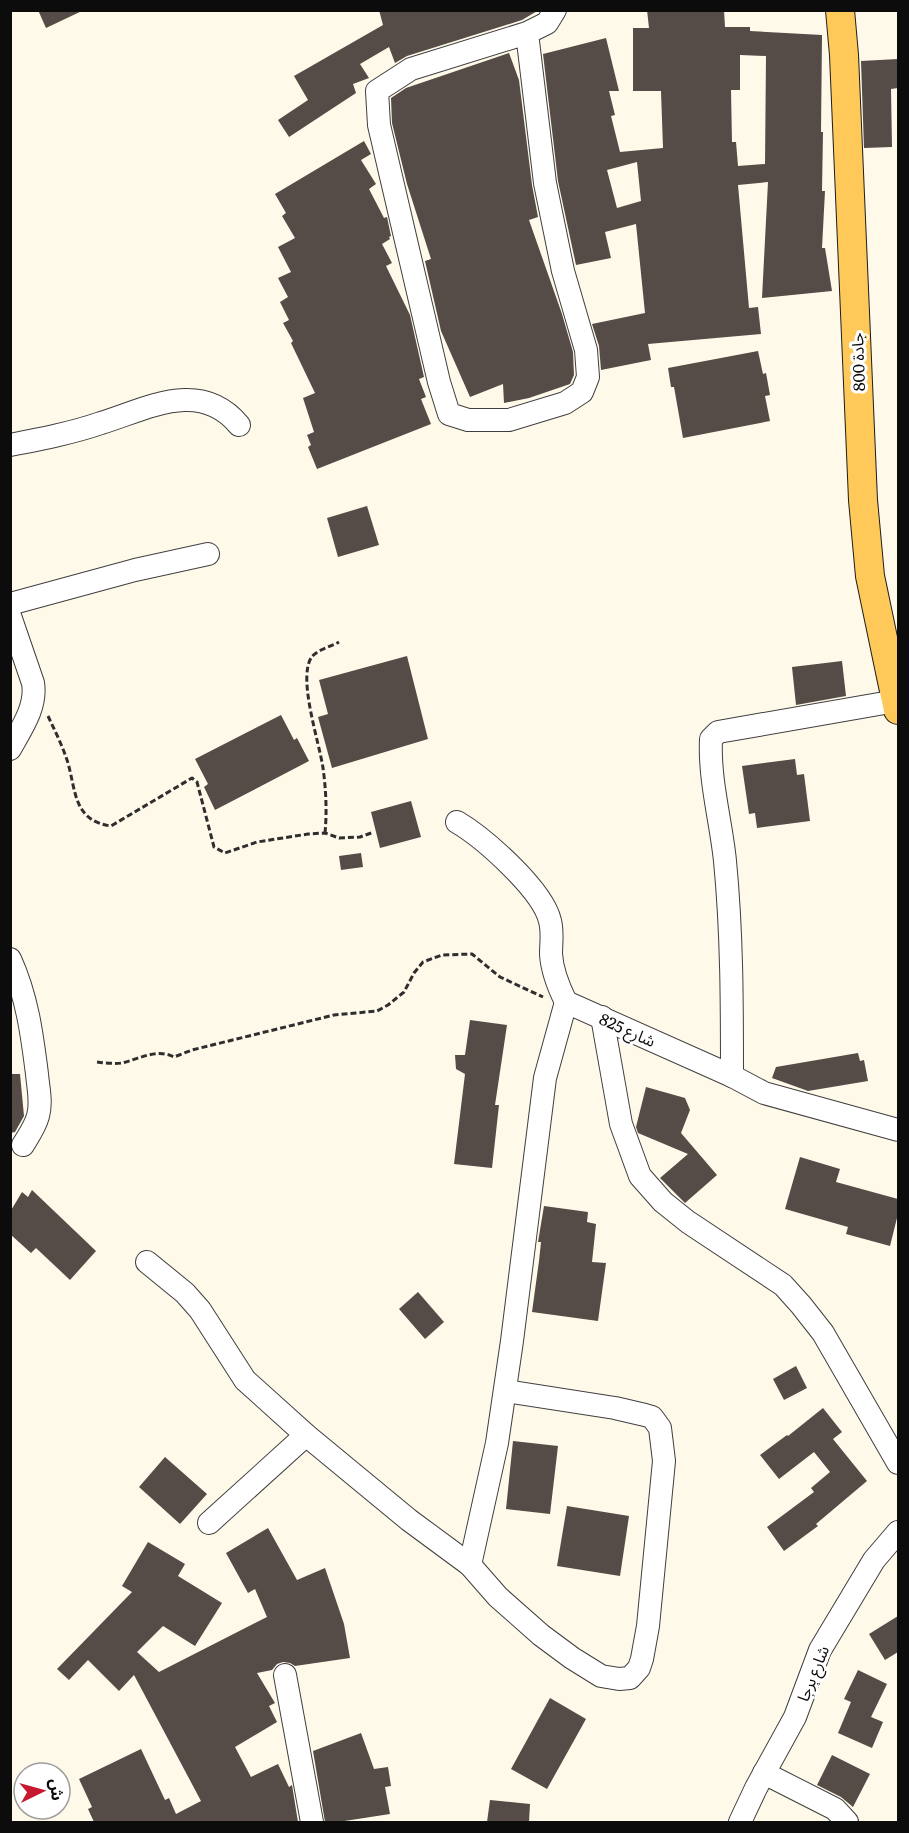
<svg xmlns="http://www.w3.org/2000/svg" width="909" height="1833" font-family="Literata,'Noto Sans Arabic',serif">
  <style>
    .building { fill: #554b47; fill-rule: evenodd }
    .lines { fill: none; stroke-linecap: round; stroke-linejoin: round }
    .minor-casing { stroke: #3f3f3f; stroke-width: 24 }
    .major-casing { stroke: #1d1d1d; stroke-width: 30 }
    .path { stroke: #2e2e2e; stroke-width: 3; stroke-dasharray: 6 3; stroke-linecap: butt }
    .minor { stroke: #fff; stroke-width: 22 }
    .major { stroke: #ffc95a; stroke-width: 28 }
    .labels { text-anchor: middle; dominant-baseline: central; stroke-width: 6; stroke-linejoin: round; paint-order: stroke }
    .street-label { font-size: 16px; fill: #0c0c0c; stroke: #fff }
  </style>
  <rect width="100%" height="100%" fill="#fff9ea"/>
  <g class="building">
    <path d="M38,10h46l-38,18z"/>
    <path d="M379,10h160l-17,10 -115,36 -12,7 -6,-16 -29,17 9,14 -16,6 3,9 -67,44 -11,-17 30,-20 -14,-24 89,-51z"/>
    <path d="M647,10h77l1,17h25v4l72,4 -1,97h2l-1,59h3l-3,57h3l7,43 -70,7 6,-116 -30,3 11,123 9,-1 3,27 -113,10 3,16 -50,10 -2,-24 -7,-22 53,-11 -9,-89 -31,8 6,26 -35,7 -18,-84 -15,-127 63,-16 13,53h-10l6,24 -4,1 9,36 43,-4 -2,-57h-28v-63h16zM740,55l26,1 -1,108 -27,2 -2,-24h-4l-1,-52h9zM637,162l4,39 -24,7 -10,-38z"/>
    <path d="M509,53l10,27 13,105 6,32 -9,3 33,94 11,38 1,23 -4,9 -41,14 -25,5 -1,-19 -33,13 -29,-66 -16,-70 6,-2 -24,-75 -15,-61 -1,-25 15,-10z"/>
    <path d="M898,59v29l-7,1 1,58 -28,1 -3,-87z"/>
    <path d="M364,141l7,13 -10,6 15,24 -7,5 15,29 3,-1 4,19 -2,1 1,2 -8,5 10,19 -6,3 24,49 14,62 -5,2 7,18 -5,2 10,25 -114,45 -9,-22 3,-2 -4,-10 7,-3 -11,-34 12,-5 -24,-50 2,-2 -10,-18 6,-3 -9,-18 8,-5 -10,-19 13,-6 -13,-25 17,-9 -13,-22 4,-3 -11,-19z"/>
    <path d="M758,351l5,23 3,-1 4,22 -5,1 5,25 -87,17 -9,-51h-3l-3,-19z"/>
    <path d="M367,506l12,39 -41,12 -11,-39z"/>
    <path d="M407,656l21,83 -96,29 -14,-51 10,-3 -9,-34z"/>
    <path d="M842,661l4,35 -50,9 -4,-38z"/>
    <path d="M281,715l13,25 3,-2 12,23 -94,49 -11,-23 4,-3 -13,-25z"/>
    <path d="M795,759l2,16 7,-1 6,47 -53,7 -2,-15 -6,1 -7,-48z"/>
    <path d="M411,801l10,36 -41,11 -9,-36z"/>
    <path d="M361,853l2,14 -22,3 -2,-14z"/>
    <path d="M470,1020l37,5 -12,80h4l-7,63 -38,-4 11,-90 -9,-5 -1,-14h10z"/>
    <path d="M858,1053l2,8 4,-1 4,21 -60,10 -36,-13 4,-11z"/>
    <path d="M10,1074h10l4,42 -9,16 -5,1z"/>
    <path d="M646,1087l39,11 5,12 -9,23 36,42 -32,28 -25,-25 28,-24 -50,-21 -2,-6z"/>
    <path d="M800,1157l40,12 -4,13 62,17v15l-8,32 -44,-12 2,-7 -63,-18z"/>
    <path d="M32,1190l64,61 -26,29 -34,-32 -5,5 -21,-19v-22l12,-20 6,5z"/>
    <path d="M544,1206l44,6 -1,10 9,2 -4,38 14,1 -8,58 -66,-9 7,-51 2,-19h-3z"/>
    <path d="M418,1292l26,30 -19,17 -26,-30z"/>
    <path d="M796,1366l11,22 -23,12 -11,-21z"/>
    <path d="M823,1408l19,24 -9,7 34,42 -51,43 2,2 -34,25 -17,-24 47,-35 -3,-4 19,-16 -16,-20 -35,27 -19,-24 27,-20 1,1z"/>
    <path d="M513,1441l45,5 -8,68 -44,-5z"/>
    <path d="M165,1457l42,37 -27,30 -41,-37z"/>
    <path d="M567,1506l62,10 -9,60 -63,-10z"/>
    <path d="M268,1528l29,52 28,-12 19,56 6,34 -55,8 -5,-3 -7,-1 -6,2 -5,6 -15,3 18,30 -6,3 8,16 -42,25 16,30 27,-13 11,23 3,-2 6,37h-204l-6,-13 4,-2 -13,-28 62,-30 24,51 4,-2 7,16 25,-13 -67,-126 -15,16 -31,-31 -19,20 -12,-11 75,-77 -10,-6 26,-44 37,22 -7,12 44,27 -27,43 -32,-20 -26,26 22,20 108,-55 -12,-28 -7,4 -22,-40z"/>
    <path d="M898,1616v36l-13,8 -16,-26z"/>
    <path d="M858,1670l29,14 -16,33 12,5 -11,26 -34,-15 13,-31 -7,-3z"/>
    <path d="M550,1698l36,21 -39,70 -36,-20z"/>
    <path d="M361,1733l13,36 14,-2 3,19 -6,1 5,27 -52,8h-13l-12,-71z"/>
    <path d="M832,1755l38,19 -17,33 -12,-10 -24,-12z"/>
    <path d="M490,1800l40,4 -1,18h-42z"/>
  </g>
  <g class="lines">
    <defs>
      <g id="minor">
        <path d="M527,33l18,150 18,88 23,79 2,27 -6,15 -17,11 -56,17h-41l-19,-6 -10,-32 -60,-257 -2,-34 34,-22 116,-36 20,-10 8,-13"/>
        <path d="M10,445c31,-6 62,-12 91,-22 46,-14 99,-45 138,2"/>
        <path d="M10,604l125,-34 73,-16"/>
        <path d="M10,616l23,67c4,24 -12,46 -23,66"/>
        <path d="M457,822c27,16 86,68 93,99 3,11 1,22 1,33 1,17 7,32 15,48l166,74 32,17 134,37"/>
        <path d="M10,959c17,37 22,75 27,115 1,13 5,28 1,42 -3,11 -9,19 -15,29"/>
        <path d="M602,1017l19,107 19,52 23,26 25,20 95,63 18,20 22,28 75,130"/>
        <path d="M732,1076c0,-71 0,-143 -7,-215 -4,-40 -16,-81 -14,-122l7,-7 178,-31"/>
        <path d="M147,1262l38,31 15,17 45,70 61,55 103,85 61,45 28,32 43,38 31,23 29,18 18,3 11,-1 9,-10 3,-9 6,-33 16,-165 -4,-33 -8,-11 -7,-2 -30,-7 -110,-17"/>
        <path d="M209,1523l97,-88"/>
        <path d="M470,1565l27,-122 15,-102 33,-263 21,-76"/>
        <path d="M285,1675l27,147"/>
        <path d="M764,1773l71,36 12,13"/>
        <path d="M740,1822l16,-34 39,-71 25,-67 54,-90 24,-28"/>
      </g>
      <path id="major" d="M840,10l4,45 19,445 7,76 28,134"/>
    </defs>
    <use href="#minor" class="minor-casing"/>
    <use href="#major" class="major-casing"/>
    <g class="path">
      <path d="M48,716c7,15 15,31 20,47 8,29 6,58 43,63l81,-48 5,4 17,65 11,6 32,-11 51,-8 17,-1 14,5 21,-1 14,-5"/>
      <path d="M325,833c2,-21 1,-44 -2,-65 -4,-27 -25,-88 -12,-110 5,-8 19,-11 28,-16"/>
      <path d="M97,1062c8,1 17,2 25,1 17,-4 35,-15 52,-6l18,-7 142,-35 43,-4 11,-6 16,-13 10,-19 9,-11 19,-7 30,-1 28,23 43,20"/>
    </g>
    <use href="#minor" class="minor"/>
    <use href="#major" class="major"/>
  </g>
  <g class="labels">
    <g class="street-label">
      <text transform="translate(857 362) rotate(-92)">جادة 800</text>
      <text transform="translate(628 1029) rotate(24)">شارع 825</text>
      <text transform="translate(812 1673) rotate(-68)">شارع برجا</text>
    </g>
  </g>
  <rect width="909" height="1833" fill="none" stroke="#0c0c0c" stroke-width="24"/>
  <g transform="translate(42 1791) rotate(85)"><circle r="28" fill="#ffffff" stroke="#9e9e9e" stroke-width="1.5"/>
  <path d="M0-4.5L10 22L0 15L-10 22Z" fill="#c61930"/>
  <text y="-9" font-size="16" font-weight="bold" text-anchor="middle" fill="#0c0c0c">ش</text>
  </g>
</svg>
